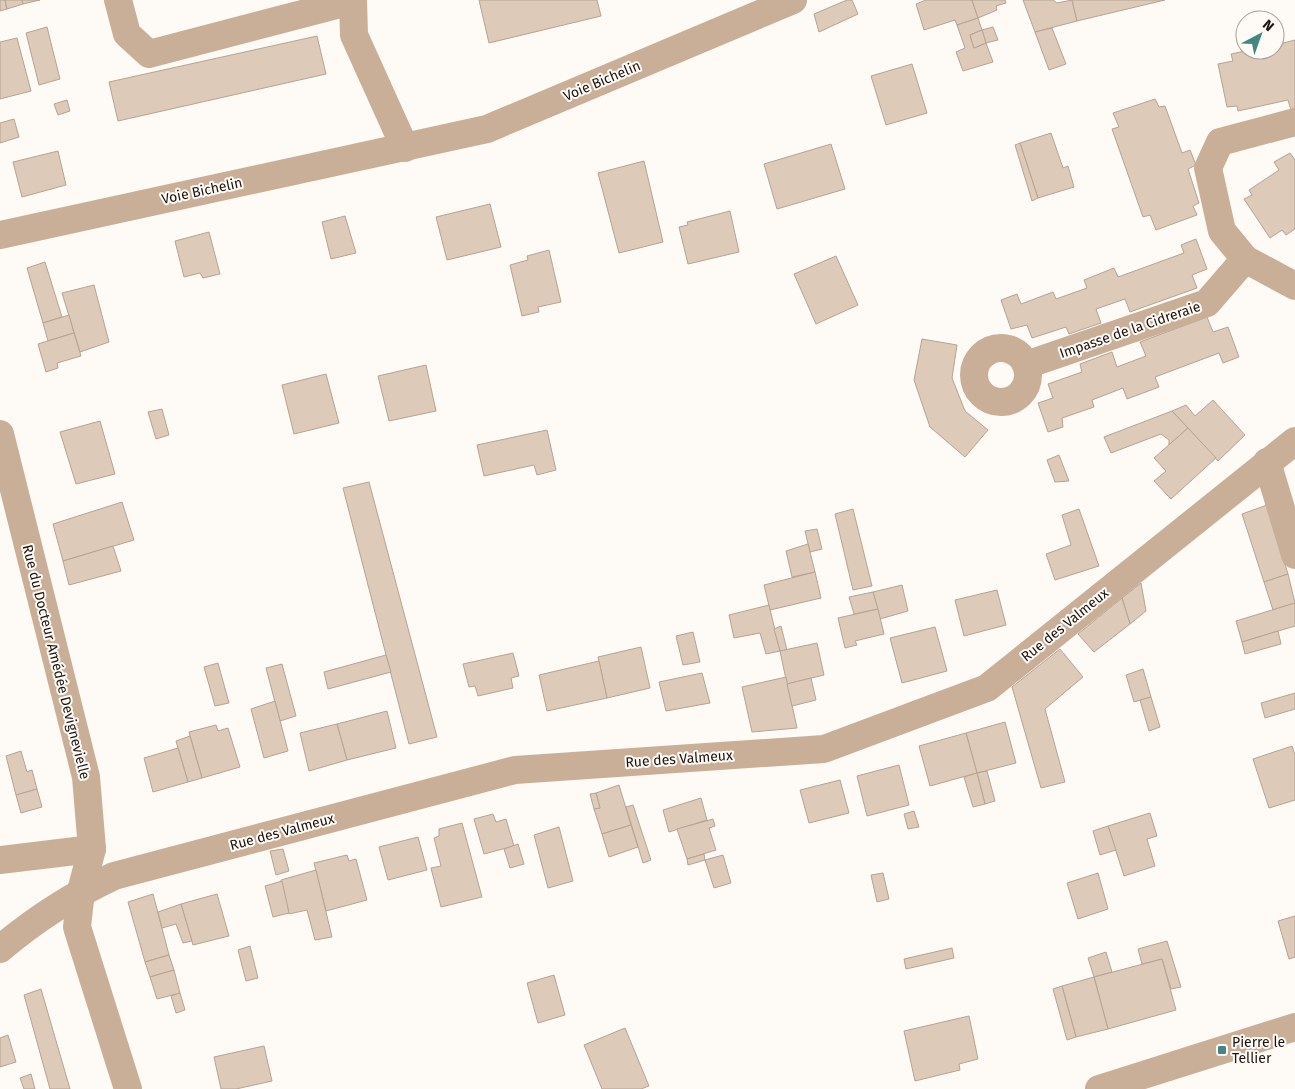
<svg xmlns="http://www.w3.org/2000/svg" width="1295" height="1089" font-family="'Fira Sans',sans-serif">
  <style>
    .building { fill: #ddcab9; stroke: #b6a393 }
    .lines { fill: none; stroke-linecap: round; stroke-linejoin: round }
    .minor { stroke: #caaf98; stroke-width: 28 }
    .poi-dot { fill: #42887f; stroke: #fefaf6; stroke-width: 2 }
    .labels { text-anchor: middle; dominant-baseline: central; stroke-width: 4; stroke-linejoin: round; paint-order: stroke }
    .street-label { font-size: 14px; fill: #1b140e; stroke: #fefaf6 }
    .poi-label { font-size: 14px; fill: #1b140e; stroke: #fefaf6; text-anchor: start }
  </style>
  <rect width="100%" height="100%" fill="#fefaf6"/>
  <g class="building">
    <path d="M0,0h5l2,9 -7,2z"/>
    <path d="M5,0h17l1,4 -16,5z"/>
    <path d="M22,0h18l-17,4z"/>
    <path d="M479,0h118l4,16 -112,27z"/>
    <path d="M847,0h5l6,14 -39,18 -5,-18z"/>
    <path d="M926,0h46l6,18 -21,7 -2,-5 -31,10 -8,-26z"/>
    <path d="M972,0h33l1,3 -10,3 1,4 -19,8z"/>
    <path d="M1023,0h30l4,3 15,-3 5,21 -42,11z"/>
    <path d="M1072,0h93l-88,21z"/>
    <path d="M978,18l4,12 -12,5 4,13 12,-5 7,19 -30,9 -7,-19 9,-4 -8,-23z"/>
    <path d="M47,27l13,52 -21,6 -13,-52z"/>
    <path d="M993,27l5,13 -12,3 -4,-13z"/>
    <path d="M1052,28l14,36 -17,6 -14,-38z"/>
    <path d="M982,30l4,13 -12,5 -4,-13z"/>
    <path d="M317,36l9,38 -208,47 -9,-39z"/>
    <path d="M17,38l14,53 -31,8v-57z"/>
    <path d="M1295,40v67l-4,3 -3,-10 -50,11 -1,-5 -10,1 -9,-43 15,-3 -2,-7 19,-4h25v-5z"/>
    <path d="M912,64l15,49 -41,12 -15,-49z"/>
    <path d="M1155,99l4,8 6,-1 17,47 8,-3 6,15 -8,4 11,34 -6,3 4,9 -41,15 -6,-15 -7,2 -31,-88 7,-2 -6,-14z"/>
    <path d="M67,100l3,11 -12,4 -4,-11z"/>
    <path d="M14,119l5,18 -19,6v-20z"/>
    <path d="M1051,133l12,35 5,-2 6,21 -36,11 -18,-55z"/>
    <path d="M1020,143l18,55 -6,3 -17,-56z"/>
    <path d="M831,144l14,45 -68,20 -13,-45z"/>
    <path d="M58,151l8,34 -44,12 -9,-35z"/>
    <path d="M1290,153l5,7v69l-9,6 -4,-5 -12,8 -26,-39 8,-4 -3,-5 30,-20 -5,-8z"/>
    <path d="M644,161l19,81 -44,11 -21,-80z"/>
    <path d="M490,204l11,43 -54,13 -11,-43z"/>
    <path d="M730,211l9,41 -51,12 -9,-37 9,-2 -1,-3z"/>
    <path d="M345,216l11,37 -25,6 -9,-37z"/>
    <path d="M209,232l11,42 -17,4 -3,-5 -16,4 -9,-36z"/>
    <path d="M1196,239l11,30 -15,6 5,13 -67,24 -5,-13 -29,10 5,14 -32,11 -3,-7 -34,11 -5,-13 -16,4 -10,-29 16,-6 4,10 32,-12 3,7 31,-11 -3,-8 30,-12 4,9 66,-24 -3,-8z"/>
    <path d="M549,250l12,52 -23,5 1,5 -17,4 -12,-51 18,-5 -1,-4z"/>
    <path d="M836,256l22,49 -42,19 -22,-50z"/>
    <path d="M45,262l17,55 -19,6 -16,-55z"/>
    <path d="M94,285l15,57 -29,10 -18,-59z"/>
    <path d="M69,315l5,18 -26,8 -5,-18z"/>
    <path d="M1207,317l6,15 15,-5 11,30 -16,6 -4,-10 -64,24 4,10 -32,12 -4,-11 -31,12 2,7 -32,11 1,9 -15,5 -10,-29 15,-5 -5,-14 34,-12 -2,-8 32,-12 5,15 29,-11 -6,-14z"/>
    <path d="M74,333l7,23 -24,7 1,5 -12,4 -8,-28z"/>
    <path d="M922,339l35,6 -5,33 13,33 23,19 -23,27 -35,-30 -16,-47z"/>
    <path d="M426,365l10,46 -47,10 -11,-45z"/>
    <path d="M326,374l13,49 -45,11 -12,-49z"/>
    <path d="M1213,400l32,35 -27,26 -46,-50 14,-6 9,11z"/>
    <path d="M162,409l7,26 -13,4 -8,-27z"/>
    <path d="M1172,411l16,17 -19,17v-5l-8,-6 -50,19 -7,-16z"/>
    <path d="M100,421l15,53 -39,10 -16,-52z"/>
    <path d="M1188,428l28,30 -45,41 -17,-18 12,-10 -12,-13z"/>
    <path d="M547,430l9,40 -19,5 -3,-10 -50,11 -7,-31z"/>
    <path d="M1059,455l10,26 -14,1 -8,-22z"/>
    <path d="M369,482l68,255 -28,7 -66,-256z"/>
    <path d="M122,502l12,38 -71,21 -10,-37z"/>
    <path d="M1267,505l21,69 -24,8 -22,-68z"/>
    <path d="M853,509l19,77 -19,4 -18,-76z"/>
    <path d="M1079,509l20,57 -44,14 -9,-26 25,-9 -9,-30z"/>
    <path d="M817,529l5,20 -12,3 -5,-21z"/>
    <path d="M808,544l7,28 -23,5 -6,-26z"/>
    <path d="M113,546l8,25 -52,14 -6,-24z"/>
    <path d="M815,572l6,26 -51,12 -6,-25z"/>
    <path d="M1288,574l7,29 -22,7 -9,-28z"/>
    <path d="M1141,583l5,28 -16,13 -8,-26z"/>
    <path d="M902,585l6,26 -28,8 -7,-27z"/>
    <path d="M997,590l9,35 -42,11 -9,-36z"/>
    <path d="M873,592l5,17 -24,5 -5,-17z"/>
    <path d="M1122,598l8,26 -36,28 -16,-18z"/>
    <path d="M1295,603v23l-53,16 -6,-21z"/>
    <path d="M769,605l11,46 -14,3 -6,-21 -26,5 -5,-23z"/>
    <path d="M878,609l6,25 -29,7 2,4 -12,3 -7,-30z"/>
    <path d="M781,626l6,24 -7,1 -6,-22z"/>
    <path d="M935,627l12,44 -45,12 -12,-45z"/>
    <path d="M1278,631l3,13 -36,10 -3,-12z"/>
    <path d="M693,632l7,30 -17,3 -7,-29z"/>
    <path d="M817,643l7,32 -37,9 -7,-33z"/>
    <path d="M641,647l9,41 -43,10 -9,-41z"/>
    <path d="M1060,649l23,28 -38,32 20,73 -24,6 -29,-101z"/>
    <path d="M513,653l6,23 -8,2 2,10 -35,8 -3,-10 -6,1 -6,-23z"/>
    <path d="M386,655l5,17 -63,17 -4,-17z"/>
    <path d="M599,661l8,37 -60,13 -8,-36z"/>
    <path d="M218,663l11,40 -14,3 -11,-39z"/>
    <path d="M282,664l14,52 -16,5 -14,-53z"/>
    <path d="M1143,669l8,28 -17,5 -8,-27z"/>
    <path d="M702,673l8,30 -44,8 -7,-29z"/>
    <path d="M786,677l11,51 -45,4 -10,-45z"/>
    <path d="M811,678l5,22 -24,6 -5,-22z"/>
    <path d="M1295,693v16l-30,9 -4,-15z"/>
    <path d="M1151,697l9,30 -11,4 -9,-31z"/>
    <path d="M275,701l13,50 -24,7 -13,-49z"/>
    <path d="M387,711l9,37 -49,12 -10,-36z"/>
    <path d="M1005,722l11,41 -39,10 -11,-40z"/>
    <path d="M337,724l10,36 -38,11 -9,-38z"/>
    <path d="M216,725l2,6 10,-3 12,39 -38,11 -13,-46z"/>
    <path d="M966,733l11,40 -47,13 -11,-40z"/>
    <path d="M190,736l12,42 -14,4 -12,-41z"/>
    <path d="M1292,746l3,9v45l-26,8 -16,-49z"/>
    <path d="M178,748l10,34 -35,10 -9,-34z"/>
    <path d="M21,751l6,21 5,-2 5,19 -21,6 -10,-39z"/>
    <path d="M899,765l10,40 -42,11 -10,-40z"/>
    <path d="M987,771l8,30 -10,3 -8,-31z"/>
    <path d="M977,773l8,31 -12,3 -9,-30z"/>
    <path d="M840,780l9,33 -40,10 -9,-33z"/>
    <path d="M619,785l12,40 -29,9 -8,-25 6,-1 -4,-15z"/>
    <path d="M37,789l5,18 -21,6 -5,-18z"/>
    <path d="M596,793l4,15 -6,1 -4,-15z"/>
    <path d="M701,798l6,22 -38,12 -6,-22z"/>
    <path d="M633,805l18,55 -8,3 -17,-56z"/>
    <path d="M914,811l5,16 -11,2 -4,-15z"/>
    <path d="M1150,813l7,23 -10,3 8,27 -31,10 -16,-50z"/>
    <path d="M493,814l3,8 10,-3 8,27 -30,8 -10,-35z"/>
    <path d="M713,819l2,7 -6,2 7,22 -29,9 -10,-30z"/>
    <path d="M462,823l20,74 -41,10 -10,-39 10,-2 -7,-28 5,-2v-7z"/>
    <path d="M631,825l7,22 -29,10 -7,-23z"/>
    <path d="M1108,826l8,24 -16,5 -7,-24z"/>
    <path d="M559,827l14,54 -25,7 -14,-53z"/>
    <path d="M418,837l9,33 -39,10 -9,-33z"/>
    <path d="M518,844l6,20 -14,4 -6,-19z"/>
    <path d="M283,849l6,22 -13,4 -6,-24z"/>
    <path d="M704,854l1,6 -17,5 -1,-6z"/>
    <path d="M347,855l2,6 7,-2 11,41 -41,11 -12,-48z"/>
    <path d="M723,855l8,28 -17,5 -9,-28z"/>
    <path d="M316,870l16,67 -17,3 -8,-30 -18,4 -8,-34z"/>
    <path d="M883,873l6,26 -12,3 -6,-27z"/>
    <path d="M1098,873l10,36 -30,10 -11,-36z"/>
    <path d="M282,881l7,32 -16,4 -8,-31z"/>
    <path d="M153,894l16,61 -24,7 -17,-60z"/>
    <path d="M217,894l12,42 -36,9 -12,-41z"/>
    <path d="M181,904l11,37 -9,2 -7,-19 -14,4 -4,-16z"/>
    <path d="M1295,916v41l-6,2 -11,-38z"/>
    <path d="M1167,941l14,46 -10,2 -9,-30 -20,5 -4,-15z"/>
    <path d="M250,946l8,32 -12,3 -8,-31z"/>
    <path d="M952,948l2,10 -48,11 -2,-10z"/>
    <path d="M1106,952l6,20 -18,5 -6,-19z"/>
    <path d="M169,955l5,15 -24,7 -5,-15z"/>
    <path d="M1162,959l14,51 -68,19 -14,-52z"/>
    <path d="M174,970l6,23 -23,6 -7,-22z"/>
    <path d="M554,975l11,40 -27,8 -11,-40z"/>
    <path d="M1094,977l14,52 -32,8 -14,-51z"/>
    <path d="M1062,986l14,51 -9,3 -14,-51z"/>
    <path d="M41,989l29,100h-20l-26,-94z"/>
    <path d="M180,993l5,17 -9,3 -5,-17z"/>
    <path d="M969,1016l9,43 -19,5 1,6 -45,11 -11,-50z"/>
    <path d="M625,1028l24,58 -8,3h-39l-18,-44z"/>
    <path d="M8,1035l8,27 -16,5v-29z"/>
    <path d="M264,1046l8,35 -36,8h-15l-7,-32z"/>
    <path d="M31,1074l4,15h-11l-4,-11z"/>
  </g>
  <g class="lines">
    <g class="minor">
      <path d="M118,0l9,34 22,20 203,-53"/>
      <path d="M353,0l1,35 51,113"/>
      <path d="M1295,122l-75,20 -12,26 14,63 23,28 50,27"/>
      <path d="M0,235l487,-106 306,-129"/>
      <circle cx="1001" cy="375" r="27"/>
      <path d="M1026,365l181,-62 38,-44"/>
      <path d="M0,434l86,343 6,72 -11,42 -4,36 51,162"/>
      <path d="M1267,462l28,93"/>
      <path d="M0,860l92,-11"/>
      <path d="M0,949c37,-31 70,-52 114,-73l401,-106 309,-21 163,-61 308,-247"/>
      <path d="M1099,1089l196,-62"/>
    </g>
  </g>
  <rect class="poi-dot" x="1217" y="1045" width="10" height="10" rx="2.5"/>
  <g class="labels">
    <g class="street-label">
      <text transform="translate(602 81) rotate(-23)">Voie Bichelin</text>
      <text transform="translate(202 191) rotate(-12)">Voie Bichelin</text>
      <text transform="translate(1130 330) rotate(-19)">Impasse de la Cidreraie</text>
      <text transform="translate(1065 625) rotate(-39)">Rue des Valmeux</text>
      <text transform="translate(56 662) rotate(76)">Rue du Docteur Amédée Devignevielle</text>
      <text transform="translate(679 759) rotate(-4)">Rue des Valmeux</text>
      <text transform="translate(282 832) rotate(-15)">Rue des Valmeux</text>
    </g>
    <g class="poi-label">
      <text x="1232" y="1042">Pierre le<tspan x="1232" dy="16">Tellier</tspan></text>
    </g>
  </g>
  <g transform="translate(1260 35) rotate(41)"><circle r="24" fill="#fefaf6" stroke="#a39e99"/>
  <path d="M0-4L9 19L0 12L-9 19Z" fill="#42887f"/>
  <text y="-8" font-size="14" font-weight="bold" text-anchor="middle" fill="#1b140e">N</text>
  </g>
</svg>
